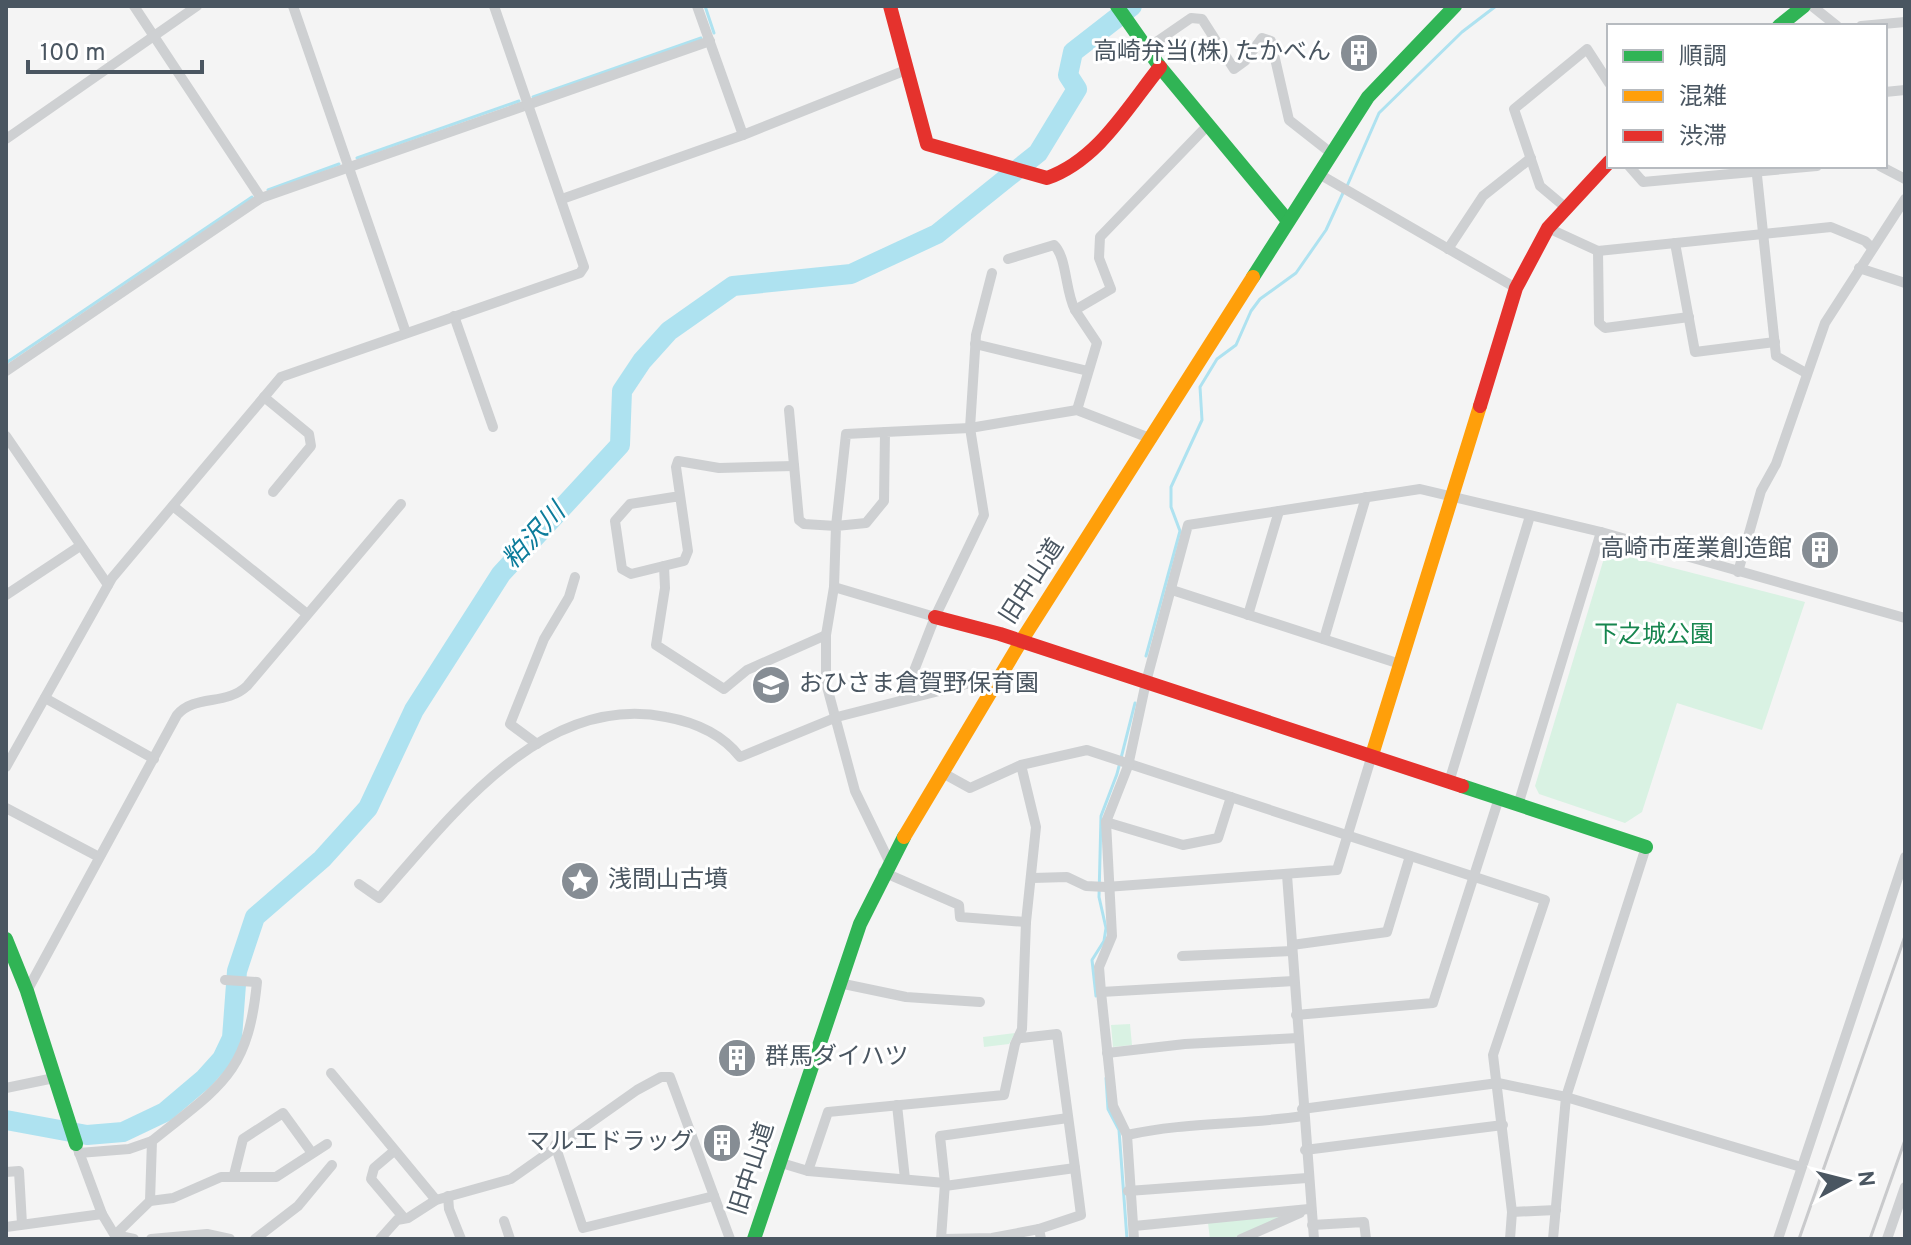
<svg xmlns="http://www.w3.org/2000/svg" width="1911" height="1245" font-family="Overpass,'Noto Sans JP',sans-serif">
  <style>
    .green { fill: #d9f2e3 }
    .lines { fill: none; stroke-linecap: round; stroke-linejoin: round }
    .stream { stroke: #aee2f0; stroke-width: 3 }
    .river { stroke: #aee2f0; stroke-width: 20 }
    .street { stroke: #ced0d2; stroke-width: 10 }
    .fast { stroke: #30b455; stroke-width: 14 }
    .slow { stroke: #ff9f0a; stroke-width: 14 }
    .jam { stroke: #e5322d; stroke-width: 14 }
    .rail { stroke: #c9cacc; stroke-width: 3 }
    .labels { text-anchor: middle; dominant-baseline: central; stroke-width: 6; stroke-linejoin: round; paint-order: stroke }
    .poi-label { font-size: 24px; fill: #4a5661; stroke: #fff; text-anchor: end }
    .street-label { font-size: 24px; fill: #4a5661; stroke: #fff }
    .park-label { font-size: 24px; fill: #17864f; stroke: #fff }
    .water-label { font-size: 26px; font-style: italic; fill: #0c7c9b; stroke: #fff }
  </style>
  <rect width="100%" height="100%" fill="#f4f4f4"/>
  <g class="green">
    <path d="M1611,552l194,50 -43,128 -85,-27 -35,109 -17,11 -86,-29 -4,-8 70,-231z"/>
    <path d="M1130,1024l2,21 -19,2 -2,-22z"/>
    <path d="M1015,1033l-6,11 -25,3 -1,-10z"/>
    <path d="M1289,1214l-58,25h-21l-2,-16z"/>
  </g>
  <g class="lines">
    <g class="stream">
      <path d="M705,6l9,27"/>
      <path d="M533,97l168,-59"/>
      <path d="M357,158l162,-57"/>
      <path d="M1347,186l32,-73 83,-81 34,-26"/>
      <path d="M268,190l71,-26"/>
      <path d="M6,363l246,-166"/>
      <path d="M1146,656l34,-125 -9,-24v-20l31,-67 -2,-33 17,-28 19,-14 15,-34 9,-12 36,-26 30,-43 17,-37"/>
      <path d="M1096,996l-4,-36 12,-19 2,-13 -7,-31 2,-81 16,-42 18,-71"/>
      <path d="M1106,1078l2,31 11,21 8,109"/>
    </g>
    <path class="river" d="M6,1120l81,15 36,-3 42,-20 39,-33 18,-20 10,-21 5,-67 18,-54 67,-58 46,-51 46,-98 87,-136 119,-129 2,-54 20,-30 27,-30 64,-45 118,-12 86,-40 101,-81 39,-64 -9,-14 5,-23 59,-46"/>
    <g class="street">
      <path d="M134,6l127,192"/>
      <path d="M293,6l113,327"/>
      <path d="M697,6l46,129"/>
      <path d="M1812,6l25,20"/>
      <path d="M1861,26l44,-4"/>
      <path d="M1146,49l45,-31 11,1 32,50 11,-8 17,-23 9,3 18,79 42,33"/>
      <path d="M1885,92l20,-2"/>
      <path d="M6,139l191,-133"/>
      <path d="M1629,166l14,16 174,-16"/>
      <path d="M1756,166l20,190 30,17"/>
      <path d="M1880,166l25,13"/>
      <path d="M1319,174l197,114"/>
      <path d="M562,199l181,-64 163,-65"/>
      <path d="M1565,207l-25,-21 -26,-77 73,-60 22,34"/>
      <path d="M1548,228l50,23 233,-24 34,14 7,7"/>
      <path d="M1675,243l20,109 80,-10"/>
      <path d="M1448,249l35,-53 48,-38"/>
      <path d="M1598,251l1,72 6,5 84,-11"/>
      <path d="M1008,259l46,-14c13,12 11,46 21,65"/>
      <path d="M1859,268l46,15"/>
      <path d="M454,316l39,111"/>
      <path d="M975,344l113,27"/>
      <path d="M6,371l255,-173 449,-157"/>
      <path d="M264,397l45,37 2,12 -38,46"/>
      <path d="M789,410l10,110 5,4 32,2 10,-92 39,-2"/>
      <path d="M1077,410l20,-67 -22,-33 36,-21 -12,-31 1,-21 108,-112"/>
      <path d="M6,436l102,149"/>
      <path d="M680,496l-50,8 -15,17 7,48 9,5 53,-13 4,-10 -12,-84 2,-6 41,7 75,-2"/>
      <path d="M173,506l134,108"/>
      <path d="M664,566l1,22 -9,57 68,44 23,-19 79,-35"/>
      <path d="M1738,572l23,-81 15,-27 49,-141 80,-124"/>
      <path d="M834,587l101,30"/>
      <path d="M1172,590l228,74"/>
      <path d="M6,595l74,-49"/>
      <path d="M1248,615l31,-104"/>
      <path d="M1324,639l42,-142"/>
      <path d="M45,698l109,61"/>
      <path d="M903,699l32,-82 49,-102 -14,-87 6,-93 16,-62"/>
      <path d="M537,744l-27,-20 34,-85 25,-42 6,-20"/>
      <path d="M6,767l106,-189 169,-201 299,-104 4,-6 -90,-261"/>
      <path d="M941,772l29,16 51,-23 66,-15 458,150 -52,155 19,157 -2,27"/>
      <path d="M1449,782l81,-266"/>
      <path d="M1518,805l83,-273"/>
      <path d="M6,808l93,49"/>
      <path d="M1106,822l77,23 35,-7 13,-41"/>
      <path d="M889,861l-34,-70 -29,-108v-48l8,-48 2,-61 30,-3 18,-22 1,-69 85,-4 107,-18 75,29"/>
      <path d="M883,872l76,33 1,12 66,5"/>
      <path d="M1287,875l27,364"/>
      <path d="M1033,878l34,-1 19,9 20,1 231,-17 35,-115"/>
      <path d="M359,884l20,14c71,-81 164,-206 287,-181 28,5 56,17 74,40l97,-40 165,-42"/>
      <path d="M1292,945l95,-13 23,-76"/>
      <path d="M1182,956l110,-5"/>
      <path d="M839,983l67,14 74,5"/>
      <path d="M27,991l150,-276c18,-21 49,-9 70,-29l154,-182"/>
      <path d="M1101,992l193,-11"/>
      <path d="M1296,1015l137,-12 66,-205"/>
      <path d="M1021,1038l36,-4 18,134"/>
      <path d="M1107,1053l78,-9 113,-6"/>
      <path d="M331,1073l105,127"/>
      <path d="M6,1088l48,-10"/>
      <path d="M897,1105l8,74"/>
      <path d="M1302,1109l196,-26 68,14 235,70"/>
      <path d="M1127,1135c58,-13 117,-10 176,-19"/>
      <path d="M76,1144l26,70 15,25"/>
      <path d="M555,1145l28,83 131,-32"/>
      <path d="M1305,1150l198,-25"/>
      <path d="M394,1151l-20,17 -3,11 33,39"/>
      <path d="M79,1153l50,-4 23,-8"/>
      <path d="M778,1162l30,9 137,12 -4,56"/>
      <path d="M808,1171l20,-59 176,-17 11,-51 7,-15 4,-107 10,-95 -15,-62"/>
      <path d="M6,1172l13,-1 3,53"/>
      <path d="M234,1175l9,-36 40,-26 29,40"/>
      <path d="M945,1183l-5,-47 128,-18"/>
      <path d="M945,1186l130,-18 6,47 -42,14"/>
      <path d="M1128,1191l179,-13"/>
      <path d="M448,1196l1,13 12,30"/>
      <path d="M150,1201l2,-60c68,-55 96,-66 105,-159l-32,-2"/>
      <path d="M1512,1212l44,-2"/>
      <path d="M504,1221l6,18"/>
      <path d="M1312,1225l52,-3 2,17"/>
      <path d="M1134,1226l175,-17"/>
      <path d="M6,1227l96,-13"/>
      <path d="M115,1235l35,-34 23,-3 48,-21h55l51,-33"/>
      <path d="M115,1235l19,4"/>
      <path d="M151,1239l56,-5 23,5"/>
      <path d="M255,1239l43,-33 34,-41"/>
      <path d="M380,1239l17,-19 11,-2 28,-18 75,-21 126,-89 24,-13h9l60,162"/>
      <path d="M944,1239l48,-1 47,-9 2,10"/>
      <path d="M1134,1239l-7,-104 -14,-29 -12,-114 -2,-25 13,-31 -6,-114 22,-56 18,-84 42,-157 232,-36 181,43 304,86"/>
      <path d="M1241,1239l59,-26"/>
      <path d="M1553,1239l13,-142 80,-250"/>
      <path d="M1778,1239l127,-382"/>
      <path d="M1887,1239l18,-52"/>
    </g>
    <g class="fast">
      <path d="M1117,6l43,61 128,154"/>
      <path d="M1779,26l25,-20"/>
      <path d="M1253,277l115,-180 87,-91"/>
      <path d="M1462,786l184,61"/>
      <path d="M6,939l21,52 49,153"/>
      <path d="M754,1239l106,-315 44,-87"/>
    </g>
    <g class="slow">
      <path d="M1372,755l108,-349"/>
      <path d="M904,837l116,-194 233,-366"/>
    </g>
    <g class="jam">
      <path d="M890,6l37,138 120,34c51,-18 80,-70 113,-111"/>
      <path d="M1480,406l36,-118 32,-60 61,-66"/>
      <path d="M935,617l65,17 462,152"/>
    </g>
    <g class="rail">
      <path d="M1799,1239l106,-303"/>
      <path d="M1870,1239l35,-99"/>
    </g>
  </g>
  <defs>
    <symbol id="building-disc" viewBox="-11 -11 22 22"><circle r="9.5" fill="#868d94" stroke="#fff"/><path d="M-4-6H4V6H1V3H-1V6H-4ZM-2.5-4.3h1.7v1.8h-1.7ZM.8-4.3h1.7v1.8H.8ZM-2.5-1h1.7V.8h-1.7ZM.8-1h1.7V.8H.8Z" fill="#fff"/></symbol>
    <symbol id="school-disc" viewBox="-11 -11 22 22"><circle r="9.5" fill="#868d94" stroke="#fff"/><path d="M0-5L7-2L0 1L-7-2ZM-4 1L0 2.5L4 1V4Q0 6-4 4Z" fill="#fff"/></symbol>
    <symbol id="sight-disc" viewBox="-11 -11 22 22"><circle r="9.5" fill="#868d94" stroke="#fff"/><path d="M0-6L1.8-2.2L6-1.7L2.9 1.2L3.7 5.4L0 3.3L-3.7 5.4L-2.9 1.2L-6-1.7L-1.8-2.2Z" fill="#fff"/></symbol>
  </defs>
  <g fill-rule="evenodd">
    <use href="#building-disc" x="1337" y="31" width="44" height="44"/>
    <use href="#building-disc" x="1798" y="528" width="44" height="44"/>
    <use href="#school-disc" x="749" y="663" width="44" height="44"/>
    <use href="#sight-disc" x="558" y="859" width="44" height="44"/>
    <use href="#building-disc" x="715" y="1036" width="44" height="44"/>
    <use href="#building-disc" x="700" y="1121" width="44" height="44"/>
  </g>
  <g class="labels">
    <g class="poi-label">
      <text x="1331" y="53">高崎弁当(株) たかべん</text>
      <text x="1792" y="550">高崎市産業創造館</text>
      <text x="799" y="685" text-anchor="start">おひさま倉賀野保育園</text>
      <text x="608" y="881" text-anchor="start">浅間山古墳</text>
      <text x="765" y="1058" text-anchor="start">群馬ダイハツ</text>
      <text x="694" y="1143">マルエドラッグ</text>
    </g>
    <g class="street-label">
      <text transform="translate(1033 582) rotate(-57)">旧中山道</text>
      <text transform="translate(753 1169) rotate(-72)">旧中山道</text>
    </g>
    <g class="park-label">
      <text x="1654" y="636">下之城公園</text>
    </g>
    <g class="water-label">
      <text transform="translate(535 537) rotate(-47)">粕沢川</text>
    </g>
  </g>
  <rect width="1911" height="1245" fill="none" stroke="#4a5661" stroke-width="16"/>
  <rect x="1607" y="24" width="280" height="144" fill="#ffffff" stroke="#b7bbc0" stroke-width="2"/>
  <rect x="1623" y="50" width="40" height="12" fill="#30b455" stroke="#b7bbc0" stroke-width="2"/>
  <text x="1679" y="64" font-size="24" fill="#4a5661">順調</text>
  <rect x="1623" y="90" width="40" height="12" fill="#ff9f0a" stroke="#b7bbc0" stroke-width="2"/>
  <text x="1679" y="104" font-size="24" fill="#4a5661">混雑</text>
  <rect x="1623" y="130" width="40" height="12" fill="#e5322d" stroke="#b7bbc0" stroke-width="2"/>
  <text x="1679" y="144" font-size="24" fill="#4a5661">渋滞</text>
  <g transform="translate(1847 1181) rotate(83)" stroke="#ffffff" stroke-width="6" paint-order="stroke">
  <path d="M0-6L14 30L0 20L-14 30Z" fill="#4a5661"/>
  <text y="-12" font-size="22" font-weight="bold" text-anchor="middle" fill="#4a5661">N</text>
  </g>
  <path d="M28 60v12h174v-12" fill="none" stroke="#4a5661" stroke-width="4"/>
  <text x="40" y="60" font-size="24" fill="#4a5661" stroke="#ffffff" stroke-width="6" paint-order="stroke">100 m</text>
</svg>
